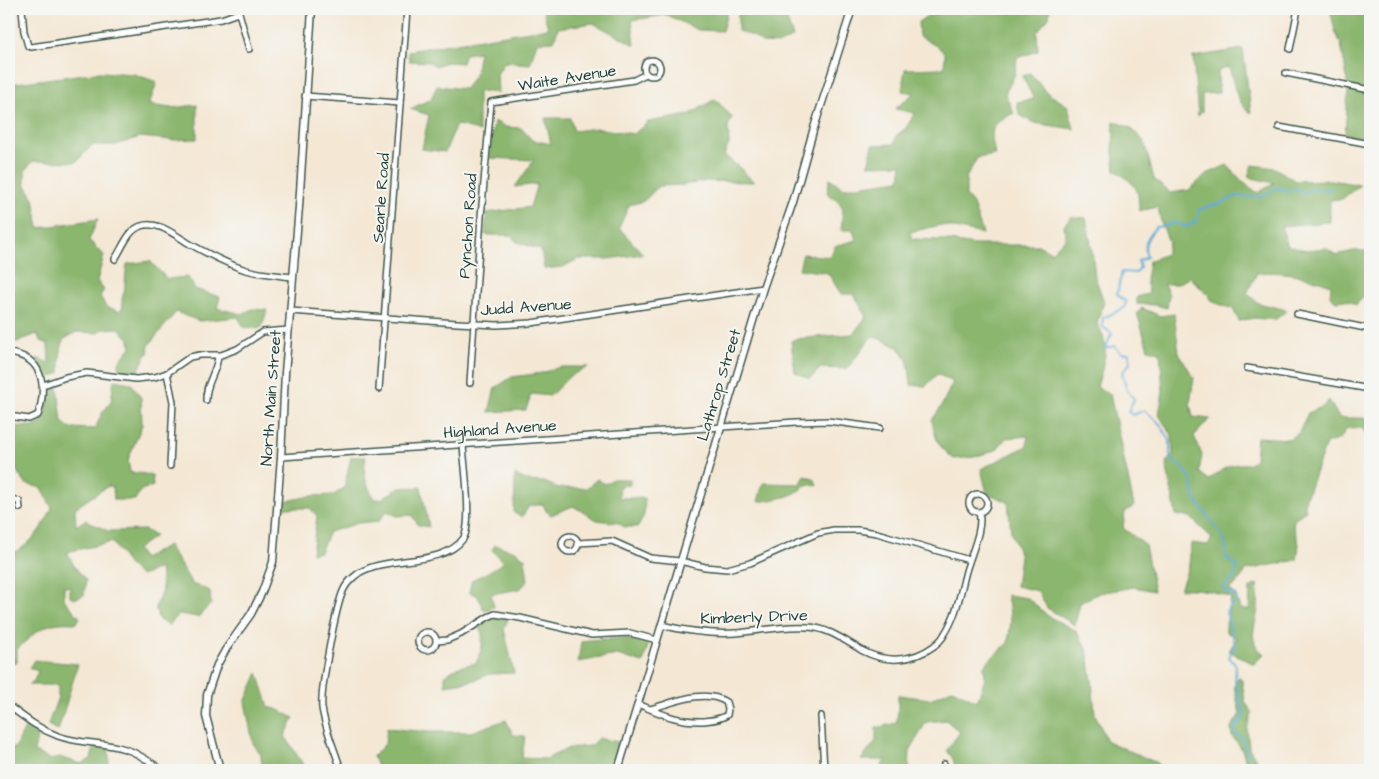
<svg xmlns="http://www.w3.org/2000/svg" width="1379" height="779" font-family="'Architects Daughter',sans-serif">
  <style>
    .forest { fill: #8bb66e; stroke: #557a51 }
    .lines { fill: none; stroke-linecap: round; stroke-linejoin: round }
    .stream { stroke: #62adda; stroke-width: 2 }
    .minor-casing { stroke: #3f574c; stroke-width: 8 }
    .tertiary-casing { stroke: #3f574c; stroke-width: 9 }
    .minor { stroke: #fff; stroke-width: 5 }
    .tertiary { stroke: #fff; stroke-width: 6 }
    .labels { text-anchor: middle; dominant-baseline: central; stroke-width: 4; stroke-linejoin: round; paint-order: stroke }
    .street-label { font-size: 16px; fill: #1f3d34; stroke: #f6f6f2 }
  </style>
  <rect width="100%" height="100%" fill="#f6f6f2"/>
  <filter id="ink" filterUnits="userSpaceOnUse"><feTurbulence type="fractalNoise" baseFrequency=".02" numOctaves="2"/><feDisplacementMap in="SourceGraphic" scale="10" xChannelSelector="R" yChannelSelector="G"/><feConvolveMatrix kernelMatrix="1 2 1 2 8 2 1 2 1" color-interpolation-filters="sRGB"/></filter>
  <filter id="wash" filterUnits="userSpaceOnUse"><feTurbulence type="fractalNoise" baseFrequency=".0096" numOctaves="4" result="noise"/><feDisplacementMap in="SourceGraphic" scale="20" xChannelSelector="R" yChannelSelector="G"/><feGaussianBlur stdDeviation="1.12" result="paint"/><feColorMatrix in="noise" values="0 0 0 0 0 0 0 0 0 0 0 0 0 0 0 0 0 1.4 0 .05"/><feComposite in="paint" operator="in"/></filter>
  <g filter="url(#wash)">
    <rect width="100%" height="100%" fill="#f4e8d5"/>
    <g class="forest">
      <path d="M543,9h185l-6,22 -24,-1 -31,-15 -35,5 3,25 -42,-22 -35,5 -4,13 -17,1 -7,22 -25,-2 -8,12 1,19 -20,-2v35l2,6 -17,-6 -7,-1 -11,27 -23,-3 7,-34 -19,-6 21,-10 6,-13 28,3 10,-15 4,-22 -14,2 -3,9 -16,-1 -10,4 -7,-4 -20,-1 -1,-10 140,-23z"/>
      <path d="M738,9h45l10,28 -13,7 -18,-1 -9,-7 -15,-5z"/>
      <path d="M934,9h116l-1,8 -12,15 1,19 -21,7 -2,16 -10,20 9,19c-25,12 -24,16 -19,42l-18,3 -11,20v18l7,8 10,30 -42,-9 -31,7 2,7 31,1 31,5h64l13,7 15,-14 -2,-13 7,-8 15,1 6,32 3,27 9,25 -7,21c14,25 7,39 0,64l13,7 24,112 -9,6 -2,16 22,17 9,46 -20,-4 -35,6 -19,10 -5,22 -28,-17 -9,-17 -22,-5 4,-30 -9,-24 -3,-30 -21,-9 -6,-24 46,-23 1,-10 -22,2 -10,12 -22,7 -20,2c-17,-14 -18,-18 -22,-39l9,-13 12,-25 -16,-8 -11,12 -15,-1c-3,-35 -7,-37 -39,-49l-25,33 -26,-1 -11,11 -15,-7 -4,-31 4,-2 58,-5 13,-17 -12,-23h-13l-13,-21 -29,-4 4,-15 27,3 5,-11 21,-6 -3,-10h-12l2,-22 -7,-8 -9,-7 3,-15 13,10 57,-8 2,-16 -34,1 5,-20 21,-1 3,-9 9,-7 9,-15 -20,-4 19,-16 -12,-2 3,-22 39,-1 1,-14 -7,-7 -19,-11 -1,-14 17,-11z"/>
      <path d="M1330,9h36l4,11v117l-25,-2 3,-43 -2,-20 -5,-28 -6,-13z"/>
      <path d="M1243,49l8,64c-16,-11 -17,-30 -22,-46l-11,4 1,22 -17,1v18l-4,4 -5,-59z"/>
      <path d="M100,72l34,2 23,8 -8,23 22,3 26,-3v34l-25,1 -32,-3 -24,8h-24l-16,17 -43,-1 -8,10v13l9,14 5,30 59,-9 -9,21 15,15 -7,26 7,9 -4,6 6,11 13,4 4,-4c-3,-12 2,-11 2,-21 0,-7 1,-14 2,-22l23,-3 17,18 21,-2 7,12 25,8 -3,11 25,6 10,-5 15,1 -5,17 -5,2 -13,-2 -6,-10 -39,4 -23,-9 -27,33 -1,9 -3,2 -7,16 -18,-1 -1,-9 12,-15 -2,-8 -10,-11 -16,1 -5,4 -22,-1 -13,8 -3,17v16l-12,5 -11,-20 12,5 -1,-19 -7,-3 -4,-7 -28,11v-261z"/>
      <path d="M1030,73l16,19 22,14 6,23 -40,-6 -15,-8 -2,-13 17,-3 -12,-23z"/>
      <path d="M715,99l17,18 -4,9 1,18 -5,11 16,13 14,14 -48,-1 -22,4 -25,1 -15,15 -15,4 -10,23 24,26 -36,5h-29l-15,8 -19,2 -3,-19 -24,-8 -7,-7h-25l2,-22 43,-6 7,-23 -22,3 19,-27 -45,-2 5,-37 12,6 15,1 11,12 19,4 -6,-26h25l4,13 22,-3 38,6 14,-12 41,-7z"/>
      <path d="M1114,121l17,7 13,13 10,38 16,14 19,-3 18,-16 20,-9 17,18 14,10 16,-10 -26,-6 4,-12 23,3 21,13 35,-1 29,5 -18,14 -12,1v22l-49,4 7,20 19,4 19,-2 10,7 17,-4h14l-1,19 4,3v19l-5,3 -9,10 -10,-5 -10,1 -6,-5 1,-11c-24,-9 -48,-15 -74,-12l-10,20 11,10 29,7 -12,10 -21,-2 -15,3 -6,-12 -20,-7 -4,-6 -19,-19 -12,7h-14l5,11 -2,13 -11,-3 -19,-1v-7l12,-4 -3,-13 3,-19 17,-7 3,-12 -8,-20 -3,-15 -19,4c0,-26 -4,-26 -24,-41l-2,-18z"/>
      <path d="M1142,308l18,8 14,-2 5,39 15,25 -4,25 3,14 17,2 -16,17 8,19 -3,17 10,8c15,-12 20,-17 40,-16l6,-5 2,-22 32,2 10,-6 9,-20 16,-7 5,-6 10,18h31v22l-8,-12h-15l-7,11 -14,5 -22,59 2,7 -12,10 -1,6 6,18 -2,16 -50,10 -12,15 -6,4 7,6 4,14 9,1 1,-22 7,-4c0,8 2,16 1,24 -2,19 -12,32 6,46l-10,10 -25,-13 8,-13 -11,-6v-7l5,-27c-15,-7 -34,-10 -51,-9l9,-24 2,-22 17,2 4,-7 -22,-21 -14,-2 -10,-53 7,-7 -1,-19 -13,-21 4,-23 -3,-40 -12,-3 -11,-36z"/>
      <path d="M560,367h28l-18,9 -20,20 -19,-2 -5,16 -37,2 6,-24 17,-11 30,-4z"/>
      <path d="M114,380l17,3 10,15 1,27 -14,35 2,12 22,3 1,11 -12,4 -6,10h-21l-1,-12 -5,-2 -33,22 1,18 9,-6 23,11 37,-1 10,6 -18,13 6,10 25,-14 24,39 18,7 1,13 -13,13 -19,-3 -10,11 -10,-5 -4,-12 7,-18 -2,-22 -19,8 -10,-8 -19,-26 -45,10 7,14 12,14 -2,15 -10,4 -4,-3v-9l-6,-1v13l16,19 -4,5c-32,-2 -36,6 -59,26v14h-8v-109c20,-5 35,-28 43,-46l-10,-20 -16,-4 -7,-9 -7,-16 -3,-1v-32c38,1 35,2 40,-35l9,-4 4,35 8,6 25,1 7,-16 9,-11z"/>
      <path d="M351,457h15c-4,18 0,26 8,42h7l18,-11 22,-1 8,40 -11,-2 -6,-10 -15,1 -10,-5 -8,10 -21,2 -29,9 -9,20 -8,1 5,-37 -7,-8h-26l-1,-6 27,-6 24,-1 10,-7z"/>
      <path d="M515,475l13,6 16,1 14,6h29l10,-9 8,5 8,-5h17v6l-10,1 -1,12h26l-1,17 -6,12h-14l-5,-4 -22,-3 -24,-14 -22,9 -5,-4 -3,-7 -14,2 -7,11 -8,-4z"/>
      <path d="M805,476l9,2 3,7h-12c-10,13 -31,14 -47,17l5,-19 37,1z"/>
      <path d="M495,545l20,6 10,7 3,23 -8,8 -29,5 3,13 -10,4 -6,-15 -9,-4 3,-12 18,-9 14,-9 -12,-12z"/>
      <path d="M1007,595l21,3 20,18 28,15 11,18 5,31 3,34 12,27 50,22 5,7h-206l-3,-11 -6,-9 13,-18 -14,-12 -20,2 -16,29 -1,19h-30l6,-10h-24l15,-19v-13l20,-5 2,-11v-17l32,4 22,-10 25,12 8,-22 -1,-14 24,-22 3,-22z"/>
      <path d="M493,618l15,1 -4,10 10,44 -24,1 -18,7 -27,4v-10l14,-8 17,-4c7,-12 8,-24 4,-37z"/>
      <path d="M622,638l27,4 -6,21 -26,-8 -39,7 3,-20c9,-4 28,-2 41,-4z"/>
      <path d="M34,660l44,4 -20,67 -10,-6 10,-28v-12h-30l6,-4 4,-10 -9,-3z"/>
      <path d="M258,673l11,34 10,3 15,8 -9,18 19,30 1,4h-43l-1,-15 -8,-12 -8,-41z"/>
      <path d="M1239,676l3,5 3,20 7,12 -5,16 2,19 14,22h-19c4,-12 -3,-25 -12,-33l-1,-9 9,-14 -6,-28z"/>
      <path d="M506,720l7,15 12,1 -3,22 24,1 23,-11 21,-2 8,-8 20,4 -6,28 -27,-4 -3,4 -8,-2v2h-196l-5,-14 12,-12 2,-16 42,4h42z"/>
      <path d="M26,726l12,6 -4,20 18,8 7,-3 23,7 9,-5 3,-12 15,2v17l7,4h-107v-23l6,1z"/>
    </g>
    <g class="lines">
      <path class="stream" d="M1252,770l-10,-33 -7,-3 -1,-6 10,-12 -9,-35 1,-15 -7,-9 6,-11 -9,-34 3,-5 8,-6 -2,-5 -10,-5 -1,-5 10,-7 3,-14 -10,-5 -2,-20 -30,-41 -4,-19 -5,-9 -16,-13v-17l-9,-16 -17,-15 -11,5 -5,-3 6,-13 -7,-9 -5,-17 8,-10 -1,-10h-8l-6,-7 -10,2 7,-14 -10,-8 1,-8 21,-10 2,-6 -9,-8 5,-22 14,1 4,-6 -2,-6 9,-4c-5,-12 1,-21 9,-30l10,-1 9,-4 11,5 11,-6 2,-12 20,-5 18,-8 24,1 17,-10 8,4 12,-2 6,5 5,-4 23,-1"/>
    </g>
  </g>
  <g filter="url(#ink)">
    <g class="lines">
      <defs>
        <g id="minor">
          <path d="M22,9l2,23 4,14 3,1 190,-28 17,-6"/>
          <path d="M238,9l11,40"/>
          <path d="M1290,49l8,-40"/>
          <circle cx="652" cy="68" r="8"/>
          <path d="M1286,73l84,17"/>
          <path d="M305,96l95,7"/>
          <path d="M1279,127l91,17"/>
          <path d="M115,259c7,-10 13,-29 26,-33 17,-6 35,10 49,18 18,10 37,20 56,26 15,4 31,5 47,7"/>
          <path d="M290,311l167,12 40,2 34,-2 232,-35"/>
          <path d="M1297,314l73,15"/>
          <path d="M9,353c35,4 38,34 29,62l-9,4 -20,-3"/>
          <path d="M1247,368l123,21"/>
          <path d="M167,373l6,29 -3,64"/>
          <path d="M470,383l11,-166 10,-115 143,-22 12,-6"/>
          <path d="M43,385l23,-8 21,-4 49,6 19,-2 12,-4 23,-16 10,-2h21l16,-6 26,-17 26,-2"/>
          <path d="M379,389l28,-380"/>
          <path d="M206,400c-1,-16 11,-28 12,-44"/>
          <path d="M281,457l515,-35 32,-1 52,7"/>
          <circle cx="978" cy="503" r="9"/>
          <path d="M9,498l10,3 1,7"/>
          <circle cx="570" cy="544" r="8"/>
          <path d="M578,543l34,-2 38,17 30,3 25,6 22,2 23,-6 68,-30 16,-3h24l19,3 92,27"/>
          <path d="M661,625c25,6 49,10 75,8 24,-2 48,-8 72,-6 21,1 37,14 55,24 23,12 49,11 71,-5 3,-3 8,-6 10,-11 12,-18 16,-40 21,-60 4,-17 19,-47 14,-62"/>
          <circle cx="427" cy="641" r="9"/>
          <path d="M437,641l10,-1 14,-6 27,-17 7,-3 25,4 72,17 38,-2 27,7"/>
          <path d="M638,704c24,10 39,18 66,17 8,-1 15,-1 23,-6l1,-6 -2,-7c-22,-14 -54,1 -76,7"/>
          <path d="M9,706c16,12 30,23 49,30 22,8 45,6 67,13 14,4 25,13 37,21"/>
          <path d="M821,716l3,54"/>
          <path d="M944,764l3,6"/>
          <path d="M341,770c-6,-20 -16,-41 -19,-62 -2,-18 14,-103 22,-119 4,-8 14,-17 23,-20 27,-12 77,-4 96,-30 10,-14 1,-75 0,-94"/>
        </g>
        <g id="tertiary">
          <path d="M220,770l-14,-54 1,-21 10,-30 9,-16 25,-35 11,-22 11,-30 8,-105 4,-84 14,-166 13,-198"/>
          <path d="M618,770l145,-482 30,-86 20,-71 39,-122"/>
        </g>
      </defs>
      <use href="#minor" class="minor-casing"/>
      <use href="#tertiary" class="tertiary-casing"/>
      <use href="#minor" class="minor"/>
      <use href="#tertiary" class="tertiary"/>
    </g>
  </g>
  <g class="labels">
    <g class="street-label">
      <text transform="translate(567 78) rotate(-9)">Waite Avenue</text>
      <text transform="translate(381 198) rotate(-86)">Searle Road</text>
      <text transform="translate(468 226) rotate(-86)">Pynchon Road</text>
      <text transform="translate(526 307) rotate(-4)">Judd Avenue</text>
      <text transform="translate(719 385) rotate(-73)">Lathrop Street</text>
      <text transform="translate(271 398) rotate(-86)">North Main Street</text>
      <text transform="translate(500 429) rotate(-4)">Highland Avenue</text>
      <text transform="translate(754 617) rotate(-2)">Kimberly Drive</text>
    </g>
  </g>
  <rect width="1379" height="779" fill="none" stroke="#f6f6f2" stroke-width="30"/>
</svg>
